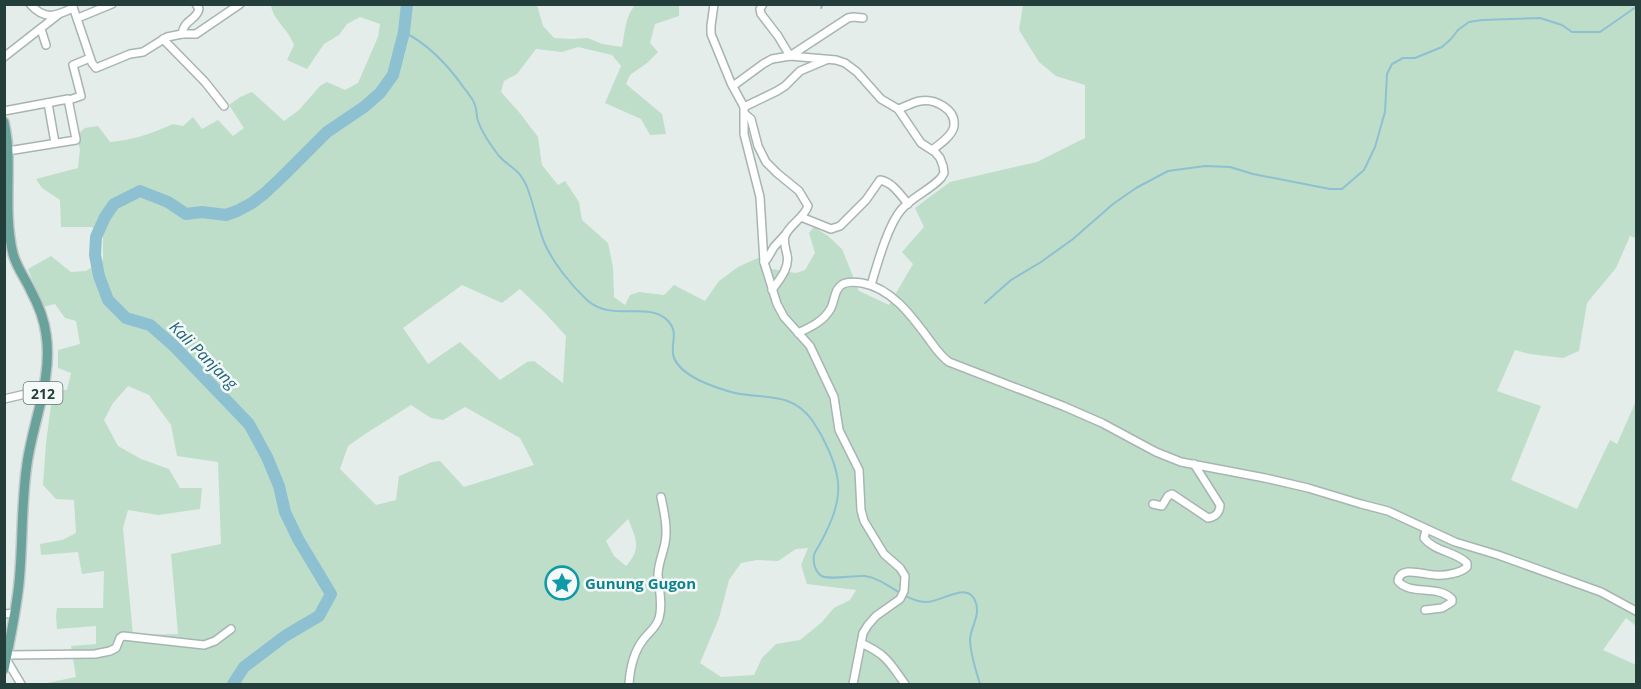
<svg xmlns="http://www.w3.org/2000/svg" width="1641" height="689" font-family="'Open Sans',sans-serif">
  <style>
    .green { fill: #bedeca; fill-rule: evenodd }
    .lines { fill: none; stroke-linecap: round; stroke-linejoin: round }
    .stream { stroke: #8dc0d1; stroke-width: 2 }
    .river { stroke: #8dc0d1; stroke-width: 12 }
    .minor-casing { stroke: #a7b5b2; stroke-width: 10 }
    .major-casing { stroke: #c2c9c8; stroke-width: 12 }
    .minor { stroke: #fff; stroke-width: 7 }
    .major { stroke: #69a29a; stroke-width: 9 }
    .labels { text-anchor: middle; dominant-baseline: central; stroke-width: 5; stroke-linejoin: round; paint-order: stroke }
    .shield { fill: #f5faf8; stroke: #637774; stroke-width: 1.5 }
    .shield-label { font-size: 14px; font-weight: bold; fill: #243f3b }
    .culture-label { font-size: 15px; font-weight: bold; fill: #0d838f; stroke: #f5faf8; text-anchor: start }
    .water-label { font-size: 16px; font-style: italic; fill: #1e627b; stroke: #f5faf8 }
  </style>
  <rect width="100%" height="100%" fill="#e4edea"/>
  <path class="green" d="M273,5h264l6,21 11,12 17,1 17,-1 14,6 20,3c3,-15 3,-30 13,-42h44v11l-24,8 -5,19 8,9 -11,11 -17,12 -4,9 36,30 4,20 -16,1 -9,-16 -36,-16 16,-37 -9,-11 -34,-8 -16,5 -26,-3 -19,25 -13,7 -3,11 18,20 19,25 4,28 16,20 7,-4 14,21 3,18 26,23 5,24 1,30 11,8 5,-10 9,-3 25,3 10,-10 31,16 14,-20 19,-14 22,-10 12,12 24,4 9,-3 10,-17 -6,-20 5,-6 14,9 14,13 17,42 30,14 24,-41 -11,-12 22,-25 -9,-19 35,-26 87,-20 48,-24v-53l-29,-9 -17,-14 -20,-32 4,-25h613v233l-6,-2 -14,32 -29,35 -8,48 -16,7 -33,-4 -15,-4 -18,41 44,15 -30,74 66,29 33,-69 7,4 19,-43v225l-10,-8 -23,32 33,15v19h-1589v-1l29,-6 -5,-31 25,-2v-18l-39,3 -1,-13 1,-8h46l1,-37 -22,3 -4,-22 -37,3 -1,-11 22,-4 14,-7 -2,-33 -18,-1 -13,-14 3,-42 7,-53h14l4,-17 -13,-5v-18l22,-6 -4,-23 -11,-3 -10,-14 -12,3 -15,-38 23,-13 20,16 15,-1 17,-11v-28l-12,-5h-30l-1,-27 -18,-12 -6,-9 42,-11 2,-19 -4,-13 9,-8 13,-2 12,16c23,-2 41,-8 63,-18l10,2 10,-9 9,12 16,-9 15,16 11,-8 -15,-23 11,-8 12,-5 32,29 15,-11 21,-24 7,-4 18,8 13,-7 20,-46 2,-13 -20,-7 -13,7 -8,11 -15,9 -17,25 -20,-9 7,-15c-5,-15 -20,-24 -23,-39zM462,285l40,18 18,-14 24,23 22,24 -3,47 -29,-22 -7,1 -27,18 -40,-38 -32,22 -25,-36zM128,386l21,9 22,30 6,31 41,6 3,82 -50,10 7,80 -45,1 -10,-107 5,-18 30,5 42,-6 2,-21h-22l-11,-19 -28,-10 -23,-13 -14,-26 9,-17zM411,405l20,13 12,2 22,-13 55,31 14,27 -70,22 -24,-26 -8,1 -33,14 -3,24 -20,5 -36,-36 8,-23 17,-12zM628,519c8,19 14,30 -2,47l-12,-10 -8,-15zM808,548l-7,17 6,19 49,6 -6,10 -16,8 -12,14 -22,18 -24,4 -14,14 -8,17 -33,2 -21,-14 19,-45 10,-38 12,-17 16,-3 21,1 18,-12z"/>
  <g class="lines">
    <g class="stream">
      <path d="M821,8l2,-4"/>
      <path d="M404,32c25,13 44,33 60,56 4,5 9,11 11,17 2,5 1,11 3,16 2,6 6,13 9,18 4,6 8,12 12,17 12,13 20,12 28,31 7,18 10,37 17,55 9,21 27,43 43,58 24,22 60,2 79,19 15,13 3,26 8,39 8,19 40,29 57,34 30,8 59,-2 81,28 11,16 24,42 26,62 2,21 -7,41 -17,60 -2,4 -6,9 -7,13 -1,7 1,15 6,20 6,6 33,0 45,1 22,3 39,26 62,26 17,-1 42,-22 49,1 4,13 -5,24 -6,36 0,14 6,32 10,45"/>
      <path d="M985,303l26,-23 30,-18 32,-23 40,-35 23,-16 32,-17 37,-5 25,1 23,7 77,15h12l22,-19 11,-23 10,-35 2,-38 5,-10 11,-6h12l27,-11 9,-8 7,-9 11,-8 13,-2 58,-2 22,7 10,7h28l36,-25"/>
    </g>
    <path class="river" d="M233,684l11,-17 41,-31 34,-20 12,-22 -33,-55 -13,-27 -6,-26 -12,-29 -18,-33 -75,-78 -24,-21 -24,-7 -18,-18 -9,-24 -4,-21 1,-18 9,-20 9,-13 26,-13 28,11 18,12 16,-2 24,3 11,-4 15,-8 13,-10 18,-17 44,-44 37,-25 16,-14 13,-18 11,-43 3,-28"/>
    <defs>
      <g id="minor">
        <path d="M30,4c15,17 26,12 43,4"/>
        <path d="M72,4l20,59 4,5 34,-14 13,-2 24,-15 15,-3h14l44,-30"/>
        <path d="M714,4l-3,22v8l20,49 13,24v27l16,63 4,65 13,42 7,13 26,29 24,51 5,33 20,40 2,40 3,11 20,33 16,14 5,8 -1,15 -4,8 -24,17 -8,9 -5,8 -10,51"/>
        <path d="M763,4l-3,5 1,5 17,22 12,20 58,-38 5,-1 10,1"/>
        <path d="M78,18l34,-14"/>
        <path d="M41,29l5,16"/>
        <path d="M182,34c2,-15 14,-13 17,-25l-3,-5"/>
        <path d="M163,39l42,43 19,24"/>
        <path d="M4,57l55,-43"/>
        <path d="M733,86l30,-22 9,-5 18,-3 46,4 9,3 12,9 24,27 17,10 23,34 14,9 5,6 3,8 1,7 -3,5c-11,12 -29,19 -40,32 -13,15 -24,55 -30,75"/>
        <path d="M69,100l12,-4 -8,-31 17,-7"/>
        <path d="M48,103l7,40"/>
        <path d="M744,107l33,-16 8,-5 15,-15 26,-11"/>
        <path d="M898,109c7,-2 15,-7 22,-8 14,-3 36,8 34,25 -1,9 -15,19 -22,24"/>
        <path d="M4,111l64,-12 8,40v1l-68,11"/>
        <path d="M745,114l6,5 7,27 8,16 11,11 22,18 9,15c-4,12 -19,19 -23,30 -2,6 1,13 2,19 3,13 -8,25 -15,35"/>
        <path d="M801,217l30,12 9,-3 26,-26 14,-20c12,2 20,14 28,24"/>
        <path d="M764,262l3,-3 7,-12 11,-12"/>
        <path d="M798,333c13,-6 26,-12 33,-25 4,-8 3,-19 12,-24 6,-3 13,-2 19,-1 29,5 49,32 66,55 6,8 12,18 21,24l114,44 39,17 54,29 25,10 84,16 43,10 53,16 27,7 67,31 43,13 103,37 35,19"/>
        <path d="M4,399l39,-9"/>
        <path d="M1153,504l9,2 6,-10 4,-2 36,24c8,-1 12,-6 12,-13l-26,-41"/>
        <path d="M1425,610l17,-2 10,-6v-3c-15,-15 -42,-3 -54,-18 2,-16 26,-6 37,-6 10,1 26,-2 32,-8v-4c-12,-12 -32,-11 -43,-25l2,-8"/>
        <path d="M4,614l11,-1"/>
        <path d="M861,643c26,12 28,19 44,41"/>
        <path d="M7,655l88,-1 15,-3 6,-3 4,-10 3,-2 81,9 11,-4 16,-12"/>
        <path d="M6,659l15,25"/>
        <path d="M629,684c1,-15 4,-31 14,-44 5,-7 14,-13 16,-22 4,-13 0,-29 -1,-43 0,-11 5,-21 7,-32 3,-14 -1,-32 -4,-46"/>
      </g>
      <path id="major" d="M4,122c2,10 4,21 4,32 1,33 -3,67 5,100 4,14 12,24 18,37 7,13 13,28 15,43 7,44 -13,87 -19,130 -6,40 -4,80 -8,119 -3,29 -9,57 -15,86"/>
    </defs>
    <use href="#minor" class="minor-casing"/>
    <use href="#major" class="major-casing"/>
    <use href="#minor" class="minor"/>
    <use href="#major" class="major"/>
  </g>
  <defs>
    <symbol id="sight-ring" viewBox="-11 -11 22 22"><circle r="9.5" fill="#f5faf8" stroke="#0f9aa8" stroke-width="1.5"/><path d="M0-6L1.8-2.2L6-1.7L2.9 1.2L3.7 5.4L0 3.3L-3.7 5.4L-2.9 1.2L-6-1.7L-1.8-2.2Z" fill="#0f9aa8"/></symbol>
  </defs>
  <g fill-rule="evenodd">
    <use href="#sight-ring" x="543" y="564" width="38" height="38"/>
  </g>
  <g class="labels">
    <rect class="shield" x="23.5" y="382" width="39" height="22" rx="4.5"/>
    <g class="shield-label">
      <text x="43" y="393">212</text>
    </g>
    <g class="culture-label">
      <text x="585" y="583">Gunung Gugon</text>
    </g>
    <g class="water-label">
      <text transform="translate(204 355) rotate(45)">Kali Panjang</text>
    </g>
  </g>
  <rect width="1641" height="689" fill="none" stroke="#243f3b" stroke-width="12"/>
</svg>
